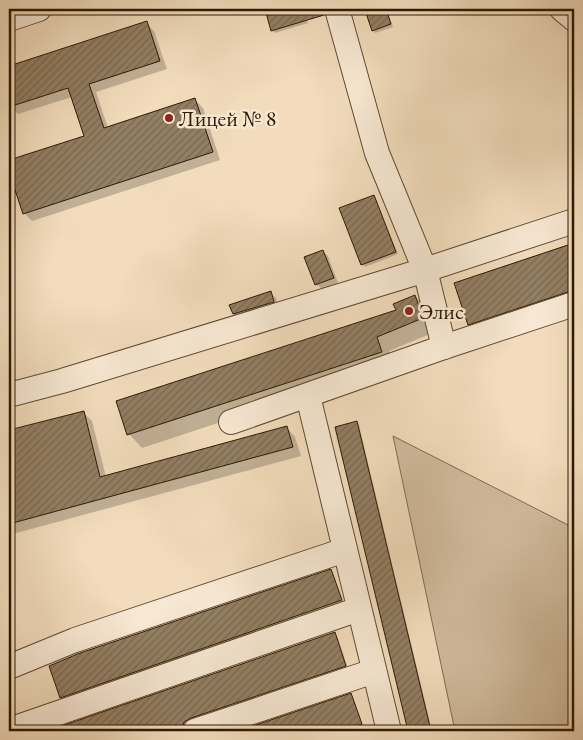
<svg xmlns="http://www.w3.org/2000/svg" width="583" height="740" font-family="'EB Garamond',serif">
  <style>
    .grass { fill: #d1bb9d; stroke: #7f6a50 }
    .shadow { fill: #0003 }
    .building { fill: url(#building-hatch); stroke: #2d1a03 }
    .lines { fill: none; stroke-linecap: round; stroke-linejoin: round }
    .minor-casing { stroke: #5e4a31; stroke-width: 26 }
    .minor { stroke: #f7e8d3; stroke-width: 24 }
    .poi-dot { fill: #8f2418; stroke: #f7e8d3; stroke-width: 2 }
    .labels { text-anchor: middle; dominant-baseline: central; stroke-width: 5; stroke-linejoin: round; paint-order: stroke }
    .poi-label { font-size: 22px; fill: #2d1a03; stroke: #f7e8d3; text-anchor: start }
  </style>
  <defs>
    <pattern id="building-hatch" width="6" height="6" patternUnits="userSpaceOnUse" patternTransform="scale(1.25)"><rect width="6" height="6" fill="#937f63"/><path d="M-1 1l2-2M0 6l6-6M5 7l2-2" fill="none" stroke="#78674f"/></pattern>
  </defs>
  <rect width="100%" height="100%" fill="#f2dcbc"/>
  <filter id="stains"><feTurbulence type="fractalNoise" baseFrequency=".004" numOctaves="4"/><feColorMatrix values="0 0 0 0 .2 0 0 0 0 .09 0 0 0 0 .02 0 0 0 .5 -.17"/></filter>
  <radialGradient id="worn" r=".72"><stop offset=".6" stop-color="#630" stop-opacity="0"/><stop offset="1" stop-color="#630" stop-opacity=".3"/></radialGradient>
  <path class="grass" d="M393,436l181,92v203h-119z"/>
  <g class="shadow">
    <path d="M266,9h38l4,14 -33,10 -3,-3z"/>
    <path d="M382,9l5,1 6,17 -18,6 -8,-19z"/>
    <path d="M146,23l8,8 13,38 -71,23 12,36 87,-28 8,8 17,52 -188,61 -8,-8 -15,-51 76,-25 -13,-40 -54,17 -8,-8 -1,-5v-34z"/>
    <path d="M374,196l2,3 22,55 -33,13 -3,-3z"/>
    <path d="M574,244v63l-91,31 -14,-14 -14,-41z"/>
    <path d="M322,251l6,5 10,27 -16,6 -6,-5z"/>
    <path d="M270,292l6,6 3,9 -40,12 -5,-5z"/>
    <path d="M415,296l14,14 6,22 -46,19 5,14 -252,83 -13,-14 268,-124z"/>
    <path d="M83,412l9,9 14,56 181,-49 8,9 6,19 -292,79v-104z"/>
    <path d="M357,423l2,2 73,306h-23l-73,-303z"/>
    <path d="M331,570l2,3 10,30 -280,97 -2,-3z"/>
    <path d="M334,633l3,3 11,32 -161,57 -3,6h-133z"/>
    <path d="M351,695l2,2 10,30 -14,4h-108z"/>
  </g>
  <g class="building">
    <path d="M265,9h59v6l-53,16z"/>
    <path d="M379,9h7l5,15 -19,7 -6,-18z"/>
    <path d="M147,21l13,40 -71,23 15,44 91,-30 18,54 -190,62 -11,-33h1l-4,-14v-7l75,-24 -16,-48 -59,19v-41z"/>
    <path d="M374,195l22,57 -35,13 -22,-57z"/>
    <path d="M574,243v47l-106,35 -14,-42z"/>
    <path d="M323,250l11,28 -19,7 -11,-28z"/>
    <path d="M271,291l3,11 -41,12 -4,-9z"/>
    <path d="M415,295l8,23 -46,19 5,15 -255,83 -11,-34 280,-91 -3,-6z"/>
    <path d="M84,411l16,66 187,-51 6,21 -284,77v-94z"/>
    <path d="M357,421l74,310h-23l-73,-304z"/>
    <path d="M331,569l11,31 -282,98 -11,-32 31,-13z"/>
    <path d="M335,632l11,34 -155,52 -7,4 -2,9h-135z"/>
    <path d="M351,693l11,31 -21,7h-103z"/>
  </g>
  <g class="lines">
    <defs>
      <g id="minor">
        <path d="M337,9l40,144 48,117 19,77"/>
        <path d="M562,9l12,10"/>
        <path d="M9,19l30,-10"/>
        <path d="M9,395l53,-14 363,-111 149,-49"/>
        <path d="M308,396l81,335"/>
        <path d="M231,422l213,-75 130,-43"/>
        <path d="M9,667l66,-27 270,-90"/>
        <path d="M9,730l350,-121"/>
        <path d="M195,731l179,-60"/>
      </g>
    </defs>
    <use href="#minor" class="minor-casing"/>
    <use href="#minor" class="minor"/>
  </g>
  <g class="poi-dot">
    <circle cx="169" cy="118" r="5"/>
    <circle cx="409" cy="311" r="5"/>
  </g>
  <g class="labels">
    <g class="poi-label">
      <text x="179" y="118">Лицей № 8</text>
      <text x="419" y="311">Элис</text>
    </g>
  </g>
  <rect width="583" height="740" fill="none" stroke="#f2dcbc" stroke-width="30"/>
  <rect x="10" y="10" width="563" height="720" fill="none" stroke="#2d1a03" stroke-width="2.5"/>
  <rect x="15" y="15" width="553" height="710" fill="none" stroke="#2d1a03"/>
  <rect width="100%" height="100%" filter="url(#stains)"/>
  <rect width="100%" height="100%" fill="url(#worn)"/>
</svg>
